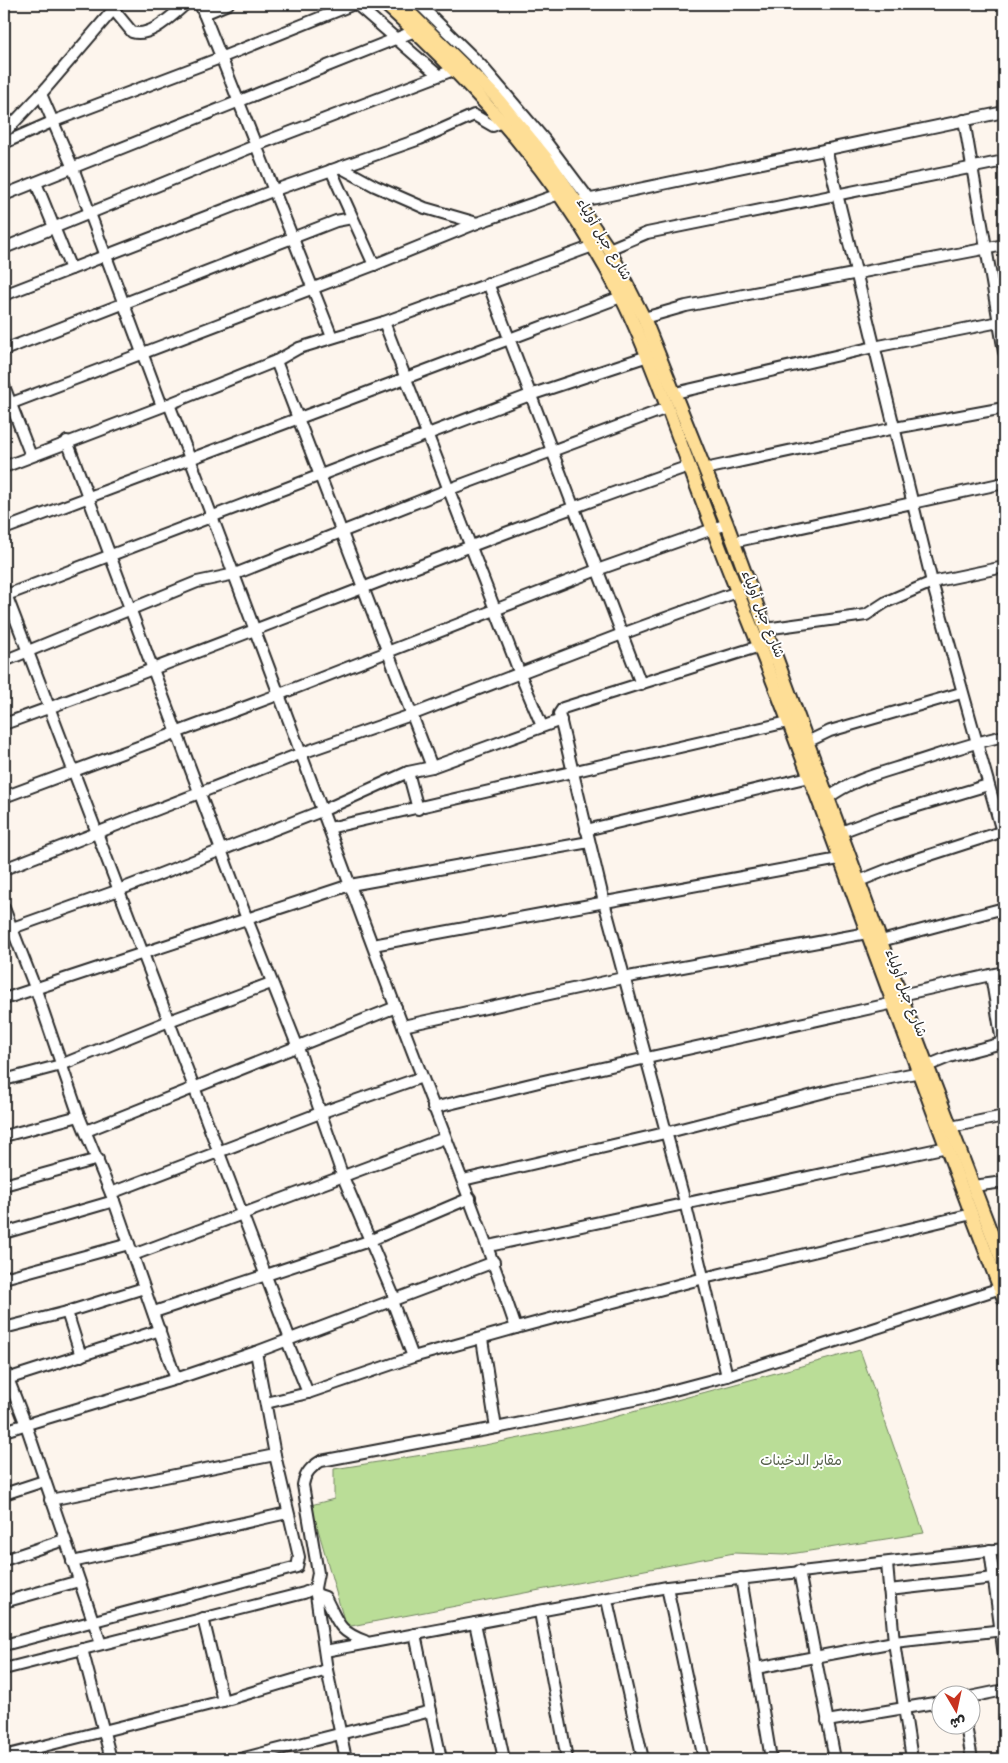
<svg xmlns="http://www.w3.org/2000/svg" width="1008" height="1763" font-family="'Comic Neue','Playpen Sans Arabic',sans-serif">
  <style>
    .green { fill: #badd97; stroke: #728461 }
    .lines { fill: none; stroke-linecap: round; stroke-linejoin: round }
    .minor-casing { stroke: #2b2b2b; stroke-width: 14 }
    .major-casing { stroke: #2b2b2b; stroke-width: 16 }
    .minor { stroke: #fff; stroke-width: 10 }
    .major { stroke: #fede96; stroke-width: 12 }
    .labels { text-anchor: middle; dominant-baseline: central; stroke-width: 4; stroke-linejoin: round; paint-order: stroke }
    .street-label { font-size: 14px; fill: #2b2b2b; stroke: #fff }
    .park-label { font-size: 14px; fill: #56604b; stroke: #fff }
  </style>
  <rect width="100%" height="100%" fill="#fdf5ed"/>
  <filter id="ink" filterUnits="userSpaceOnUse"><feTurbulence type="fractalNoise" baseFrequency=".02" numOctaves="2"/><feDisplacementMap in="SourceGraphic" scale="10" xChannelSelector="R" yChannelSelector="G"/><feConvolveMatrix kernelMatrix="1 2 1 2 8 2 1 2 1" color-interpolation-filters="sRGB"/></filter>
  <g filter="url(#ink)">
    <path class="green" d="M860,1350l64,183 -140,22 -50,-2 -388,74 -35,-122 23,-6v-30l151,-24 100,-20z"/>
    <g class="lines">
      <defs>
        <g id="minor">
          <path d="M200,4l132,333"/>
          <path d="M356,4l82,71"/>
          <path d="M419,4l62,61 63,74 45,60"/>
          <path d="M113,9l19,23c19,6 40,-17 54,-28"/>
          <path d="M204,14l24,-10"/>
          <path d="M41,94l32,74 89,238"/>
          <path d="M964,120l40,232"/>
          <path d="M4,133l37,-39 77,-90"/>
          <path d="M4,143l50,-22 166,-63 134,-54"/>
          <path d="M826,149l106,433 70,250"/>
          <path d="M340,167l35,19 50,22 52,15"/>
          <path d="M331,170l43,95"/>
          <path d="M36,183l35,86"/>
          <path d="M4,195l411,-164"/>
          <path d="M577,202l427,-90"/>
          <path d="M4,248l253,-103 199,-76"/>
          <path d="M609,249l38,-16 357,-72"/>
          <path d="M488,283l153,401"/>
          <path d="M4,295l271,-105 145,-51 54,-24 19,11 11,-5"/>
          <path d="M644,318l42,-12 318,-61"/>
          <path d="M384,322l136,352 22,52"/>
          <path d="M4,350l332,-129 16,-3"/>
          <path d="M276,361l156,406"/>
          <path d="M4,386l27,70"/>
          <path d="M675,393l199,-46 130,-26"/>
          <path d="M169,404c77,199 150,399 225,599 41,109 85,215 122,325"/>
          <path d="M4,406l370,-141 103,-42 88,-31"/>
          <path d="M67,441l180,478 50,126 46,132 52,122"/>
          <path d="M4,467l165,-63 107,-43 23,-13 85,-26 209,-76"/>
          <path d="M705,469l190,-41 109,-20"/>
          <path d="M4,529l617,-232"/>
          <path d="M733,542l271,-59"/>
          <path d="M4,589l286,750"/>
          <path d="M4,596l526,-201 118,-39"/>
          <path d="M765,629l101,-14 20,-13 46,-20 72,-15"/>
          <path d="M4,661l193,-79 38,-8 215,-85 217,-81"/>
          <path d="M4,724c230,-82 455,-178 685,-258"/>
          <path d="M807,742l23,-11 131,-38"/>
          <path d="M408,772l10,37"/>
          <path d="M4,797l276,-103 317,-124 130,-46"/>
          <path d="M828,798c23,-18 53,-25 81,-34 32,-10 62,-21 95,-28"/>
          <path d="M329,828l459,-106"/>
          <path d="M586,830l223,-53"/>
          <path d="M841,832l40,-15 107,-32"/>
          <path d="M4,869l298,-116 109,-38 211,-81 115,-42"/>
          <path d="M859,881l40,-16 105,-34"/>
          <path d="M4,908l32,82 43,126 35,85 62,178"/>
          <path d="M4,931l115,-41 205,-80 84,-38 24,-5 129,-47"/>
          <path d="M881,941l123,-33"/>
          <path d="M373,945l466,-86"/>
          <path d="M991,975l13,79"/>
          <path d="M901,995l103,-23"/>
          <path d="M4,999l346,-114 239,-43"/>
          <path d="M403,1026l220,-48 244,-45"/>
          <path d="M927,1066l22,-9 53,-14"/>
          <path d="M4,1080l57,-15 108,-44 102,-38"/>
          <path d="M433,1108l106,-26 355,-79"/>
          <path d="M951,1127l53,-11"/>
          <path d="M86,1131l310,-124"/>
          <path d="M4,1136l75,-20"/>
          <path d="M463,1180l202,-47 172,-44 83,-17"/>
          <path d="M4,1185l94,-26"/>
          <path d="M973,1186l31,-4"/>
          <path d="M111,1193l209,-80 102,-36"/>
          <path d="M4,1233l110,-32"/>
          <path d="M489,1246l458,-99"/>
          <path d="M133,1255l312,-117"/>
          <path d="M4,1278l125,-34"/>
          <path d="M392,1301l21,56"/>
          <path d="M67,1312l14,44"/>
          <path d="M154,1312l215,-71 101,-43"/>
          <path d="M4,1328l63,-16 77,-24"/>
          <path d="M482,1339l14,89"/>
          <path d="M287,1341l21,52"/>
          <path d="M4,1368l22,57 75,219"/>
          <path d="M727,1376l-42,-174 -81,-300 -45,-188 4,-6 197,-62"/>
          <path d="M4,1380l156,-50"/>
          <path d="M266,1403l42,-10 105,-36 103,-29 188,-50 268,-64"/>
          <path d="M4,1431l172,-52 80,-27 238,-90"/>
          <path d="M4,1494l40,-13"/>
          <path d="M50,1500l225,-45"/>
          <path d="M990,1550l14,106"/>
          <path d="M4,1560l60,-20"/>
          <path d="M72,1562l215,-49"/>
          <path d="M887,1564l7,78 18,117"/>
          <path d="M799,1571l36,188"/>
          <path d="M741,1578l30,181"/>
          <path d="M667,1587l37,172"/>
          <path d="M889,1590l105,-12"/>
          <path d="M316,1594l9,3c13,24 12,34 40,44"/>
          <path d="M607,1600l36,159"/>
          <path d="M4,1602l75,-21"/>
          <path d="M540,1612l27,147"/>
          <path d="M203,1618l20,83"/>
          <path d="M475,1623l29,136"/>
          <path d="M415,1634l26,125"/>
          <path d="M4,1645l293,-78 2,-10 -24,-102 -19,-103"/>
          <path d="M82,1649l29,110"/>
          <path d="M325,1651l342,-64 337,-38"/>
          <path d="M756,1668l138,-26 110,-12"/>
          <path d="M4,1669l300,-76 11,-5"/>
          <path d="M970,1697l34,-7"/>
          <path d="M827,1721l113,-19"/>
          <path d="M966,1726l6,33"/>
          <path d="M4,1756l219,-55 104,-31"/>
          <path d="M240,1759l191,-48"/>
          <path d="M346,1759l-19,-89 -12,-82 3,-15 -15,-88c2,-12 8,-18 18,-24l175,-33 152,-31 79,-21 277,-89"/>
        </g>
        <g id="major">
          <path d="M385,4c94,85 179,179 236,293 19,37 33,76 48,115 23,61 45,123 70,184 94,232 174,470 265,703"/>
          <path d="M401,4l95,93 50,61 63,91 35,69 83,206 187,507 90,235"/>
        </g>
      </defs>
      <use href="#minor" class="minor-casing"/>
      <use href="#major" class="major-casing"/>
      <use href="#minor" class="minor"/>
      <use href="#major" class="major"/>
    </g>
  </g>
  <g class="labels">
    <g class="street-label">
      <text transform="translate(604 239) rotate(59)">شارع جبل أولياء</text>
      <text transform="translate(763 614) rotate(68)">شارع جبل أولياء</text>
      <text transform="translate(906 993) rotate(69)">شارع جبل أولياء</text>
    </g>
    <g class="park-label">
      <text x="801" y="1460">مقابر الدخينات</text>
    </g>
  </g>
  <rect width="1008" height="1763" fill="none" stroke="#fff" stroke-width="20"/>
  <rect x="10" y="10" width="988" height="1743" fill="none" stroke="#2b2b2b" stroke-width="2" filter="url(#ink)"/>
  <g transform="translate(956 1710) rotate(171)"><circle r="24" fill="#ffffff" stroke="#aaaaaa"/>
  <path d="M0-4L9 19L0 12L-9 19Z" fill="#c8321e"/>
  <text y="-8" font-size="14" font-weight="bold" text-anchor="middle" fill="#2b2b2b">ش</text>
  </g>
</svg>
